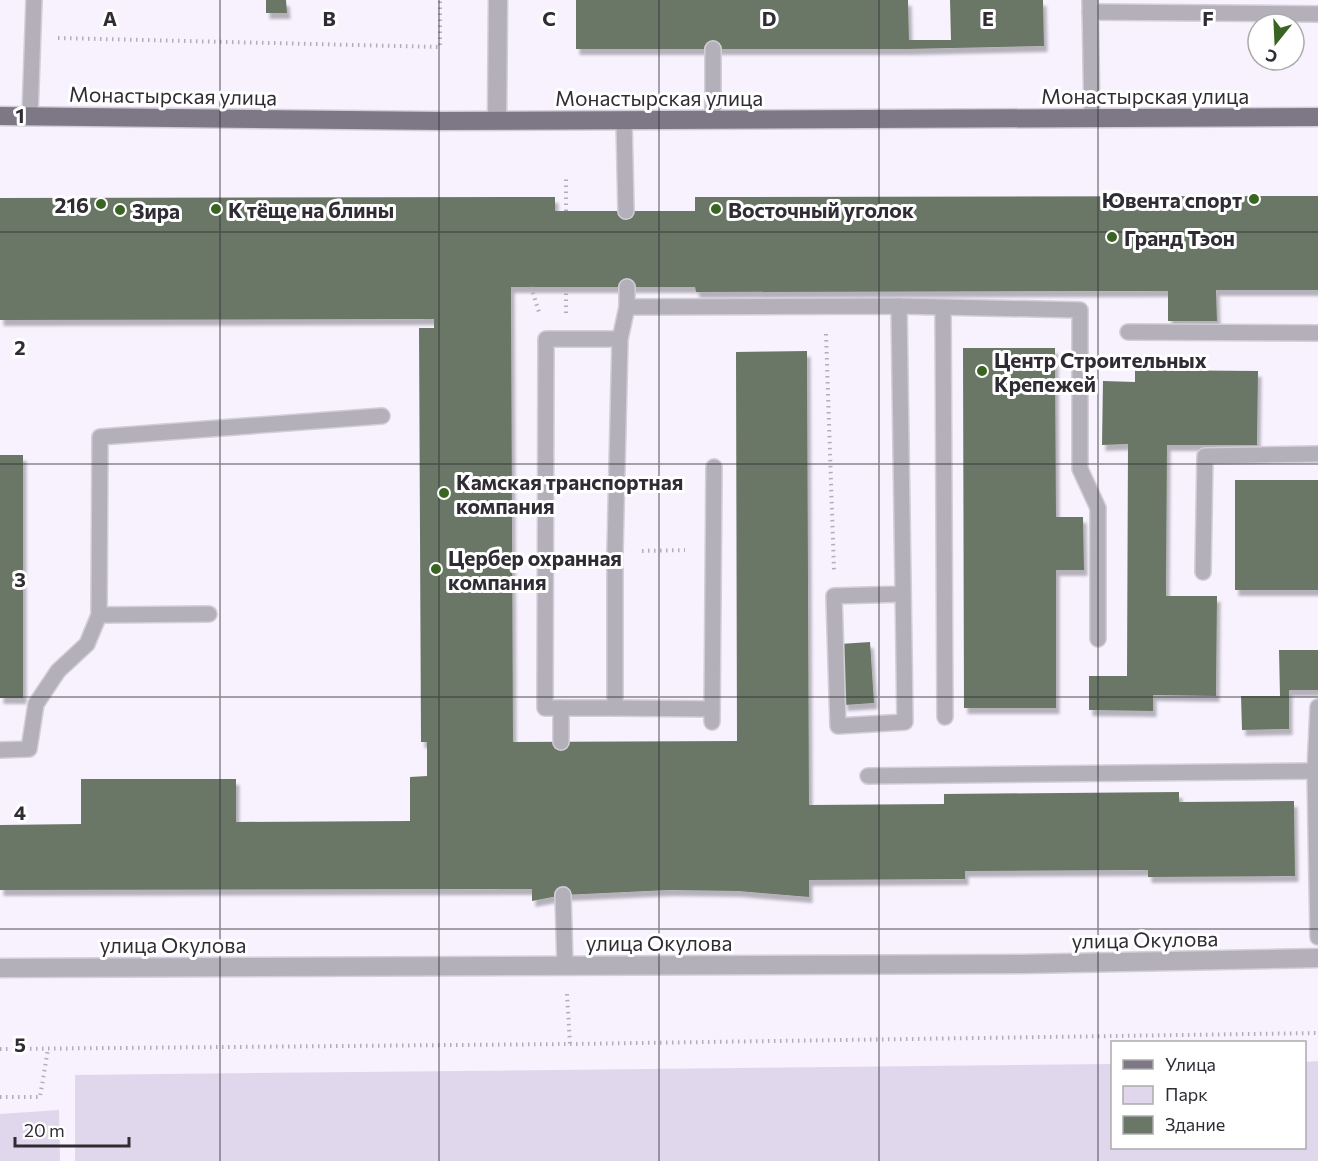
<svg xmlns="http://www.w3.org/2000/svg" width="1318" height="1161" font-family="Commissioner,sans-serif">
  <style>
    .green { fill: #e0d7ec }
    .building { fill: #6b7766; filter: url(#shadow) }
    .lines { fill: none; stroke-linecap: round; stroke-linejoin: round }
    .service-casing { stroke: #d3ced9; stroke-width: 18 }
    .minor-casing { stroke: #d3ced9; stroke-width: 21 }
    .tertiary-casing { stroke: #d3ced9; stroke-width: 21 }
    .primary-casing { stroke: #d3ced9; stroke-width: 21 }
    .path { stroke: #b2adb8; stroke-width: 4; stroke-dasharray: 1.5 4.5; stroke-linecap: butt }
    .service { stroke: #b4b0b9; stroke-width: 15 }
    .minor { stroke: #b4b0b9; stroke-width: 18 }
    .tertiary { stroke: #b4b0b9; stroke-width: 18 }
    .primary { stroke: #7e7786; stroke-width: 18 }
    .grid { fill: none; stroke: #2f2c33; stroke-width: 1.5; stroke-opacity: 0.55 }
    .poi-dot { fill: #3a6421; stroke: #fff; stroke-width: 2 }
    .labels { text-anchor: middle; dominant-baseline: central; stroke-width: 6; stroke-linejoin: round; paint-order: stroke }
    .street-label { font-size: 21px; fill: #2f2c33; stroke: #fff }
    .poi-label { font-size: 21px; font-weight: bold; fill: #2f2c33; stroke: #fff; text-anchor: start }
    .grid-label { font-size: 20px; text-anchor: middle; font-weight: bold; fill: #2f2c33; stroke: #fff; stroke-width: 6; stroke-linejoin: round; paint-order: stroke }
  </style>
  <defs>
    <filter id="shadow"><feDropShadow dx="3.5" dy="6" stdDeviation="1.5" flood-color="#0004"/></filter>
  </defs>
  <rect width="100%" height="100%" fill="#f7f2fe"/>
  <g class="green">
    <path d="M1318,1061v100h-1243v-86l1037,-11v84h192l1,-86z"/>
    <path d="M59,1110l1,51h-60v-47z"/>
  </g>
  <g class="building">
    <path d="M266,0h20l1,13h-21z"/>
    <path d="M576,0h332l1,40h42l-1,-40h93l1,46 -136,3h-332z"/>
    <path d="M1318,196v94h-102l1,31h-49v-30l-472,1 -1,-5h-184l2,455 224,-1 -1,-389 71,-1 2,454 135,-1v-10l235,-2v10l115,-1 1,75 -147,1v-7l-183,1v8l-156,1v17l-71,-6 -69,-1 -106,5 -31,6v-12l-532,1v-65l81,-1v-45h155v43l174,-1v-44l17,-1v-34h-6l-2,-414h15v-9l-434,1v-122l555,-1v14h140v-14z"/>
    <path d="M963,348h92l1,169h27l1,53h-28v138h-92z"/>
    <path d="M1135,370l123,1 -1,74h-90l-1,151h51l-1,100 -63,-1v16l-64,-1v-34h38l1,-232 -26,1 1,-64 32,1z"/>
    <rect x="0" y="455" width="23" height="243"/>
    <rect x="1235" y="480" width="83" height="110"/>
    <path d="M870,642l4,61 -30,2 -4,-61z"/>
    <path d="M1279,650h39v40h-29v39l-47,1 -1,-34h39z"/>
  </g>
  <g class="lines">
    <defs>
      <g id="service">
        <path d="M1090,0l2,118"/>
        <path d="M1090,12l228,2"/>
        <path d="M713,49v71"/>
        <path d="M30,115l4,-115"/>
        <path d="M624,120l2,91"/>
        <path d="M899,306l6,416 -67,4 -4,-130 69,-2"/>
        <path d="M627,307l272,-1 181,4v159l18,39v131"/>
        <path d="M943,308l2,409"/>
        <path d="M1128,332l190,1"/>
        <path d="M620,339h-74l-1,369h70v-157l5,-212 7,-32v-20"/>
        <path d="M1203,572l2,-116 113,-2"/>
        <path d="M99,615l110,-1"/>
        <path d="M1318,707l-3,64 3,166"/>
        <path d="M561,708v34"/>
        <path d="M615,708l97,1"/>
        <path d="M712,722l2,-255"/>
        <path d="M0,750l29,-1 7,-45 22,-33 29,-27 12,-29 1,-178 282,-21"/>
        <path d="M868,776l447,-5"/>
        <path d="M563,895l2,70"/>
      </g>
      <path id="minor" d="M0,968l1022,-4 296,-6"/>
      <path id="tertiary" d="M497,120l1,-120"/>
      <path id="primary" d="M0,116l441,5 877,-4"/>
    </defs>
    <use href="#service" class="service-casing"/>
    <use href="#minor" class="minor-casing"/>
    <use href="#tertiary" class="tertiary-casing"/>
    <use href="#primary" class="primary-casing"/>
    <g class="path">
      <path d="M58,38l382,9v-47"/>
      <path d="M566,211v-32"/>
      <path d="M531,287l8,25"/>
      <path d="M566,313v-26"/>
      <path d="M826,334l8,236"/>
      <path d="M642,551l43,-1"/>
      <path d="M567,994l3,50"/>
      <path d="M0,1049l570,-5 748,-11"/>
      <path d="M0,1097h40l8,-48"/>
    </g>
    <use href="#service" class="service"/>
    <use href="#minor" class="minor"/>
    <use href="#tertiary" class="tertiary"/>
    <use href="#primary" class="primary"/>
  </g>
  <path class="grid" d="M220,0v1161M439,0v1161M659,0v1161M879,0v1161M1098,0v1161M0,232h1318M0,464h1318M0,697h1318M0,929h1318"/>
  <g class="poi-dot">
    <circle cx="1254" cy="199" r="6"/>
    <circle cx="101" cy="204" r="6"/>
    <circle cx="216" cy="209" r="6"/>
    <circle cx="716" cy="209" r="6"/>
    <circle cx="120" cy="210" r="6"/>
    <circle cx="1112" cy="237" r="6"/>
    <circle cx="982" cy="371" r="6"/>
    <circle cx="444" cy="493" r="6"/>
    <circle cx="436" cy="569" r="6"/>
  </g>
  <g class="labels">
    <g class="street-label">
      <text transform="translate(173 95) rotate(1)">Монастырская улица</text>
      <text x="1145" y="95">Монастырская улица</text>
      <text x="659" y="97">Монастырская улица</text>
      <text transform="translate(1145 939) rotate(-1)">улица Окулова</text>
      <text x="659" y="942">улица Окулова</text>
      <text x="173" y="944">улица Окулова</text>
    </g>
    <g class="poi-label">
      <text x="1242" y="199" text-anchor="end">Ювента спорт</text>
      <text x="89" y="204" text-anchor="end">216</text>
      <text x="228" y="209">К тёще на блины</text>
      <text x="728" y="209">Восточный уголок</text>
      <text x="132" y="210">Зира</text>
      <text x="1124" y="237">Гранд Тэон</text>
      <text x="994" y="359">Центр Строительных<tspan x="994" dy="24">Крепежей</tspan></text>
      <text x="456" y="481">Камская транспортная<tspan x="456" dy="24">компания</tspan></text>
      <text x="448" y="557">Цербер охранная<tspan x="448" dy="24">компания</tspan></text>
    </g>
  </g>
  <g class="grid-label">
    <text x="110" y="26">A</text>
    <text x="329" y="26">B</text>
    <text x="549" y="26">C</text>
    <text x="769" y="26">D</text>
    <text x="988" y="26">E</text>
    <text x="1208" y="26">F</text>
    <text x="20" y="123">1</text>
    <text x="20" y="355">2</text>
    <text x="20" y="587">3</text>
    <text x="20" y="820">4</text>
    <text x="20" y="1052">5</text>
  </g>
  <rect x="1111" y="1041" width="195" height="108" fill="#ffffff" stroke="#acabad" stroke-width="1.5"/>
  <rect x="1123" y="1060" width="30" height="9" fill="#7e7786" stroke="#acabad" stroke-width="1.5"/>
  <text x="1165" y="1071" font-size="18" fill="#2f2c33">Улица</text>
  <rect x="1123" y="1086" width="30" height="18" fill="#e0d7ec" stroke="#acabad" stroke-width="1.5"/>
  <text x="1165" y="1101" font-size="18" fill="#2f2c33">Парк</text>
  <rect x="1123" y="1116" width="30" height="18" fill="#6b7766" stroke="#acabad" stroke-width="1.5"/>
  <text x="1165" y="1131" font-size="18" fill="#2f2c33">Здание</text>
  <g transform="translate(1276 42) rotate(198)"><circle r="28" fill="#ffffff" stroke="#acabad" stroke-width="1.5"/>
  <path d="M0-4.5L10 22L0 15L-10 22Z" fill="#3a6421"/>
  <text y="-9" font-size="16" font-weight="bold" text-anchor="middle" fill="#2f2c33">С</text>
  </g>
  <path d="M15 1137v9h114v-9" fill="none" stroke="#2f2c33" stroke-width="3"/>
  <text x="24" y="1137" font-size="18" fill="#2f2c33" stroke="#ffffff" stroke-width="4.5" paint-order="stroke">20 m</text>
</svg>
